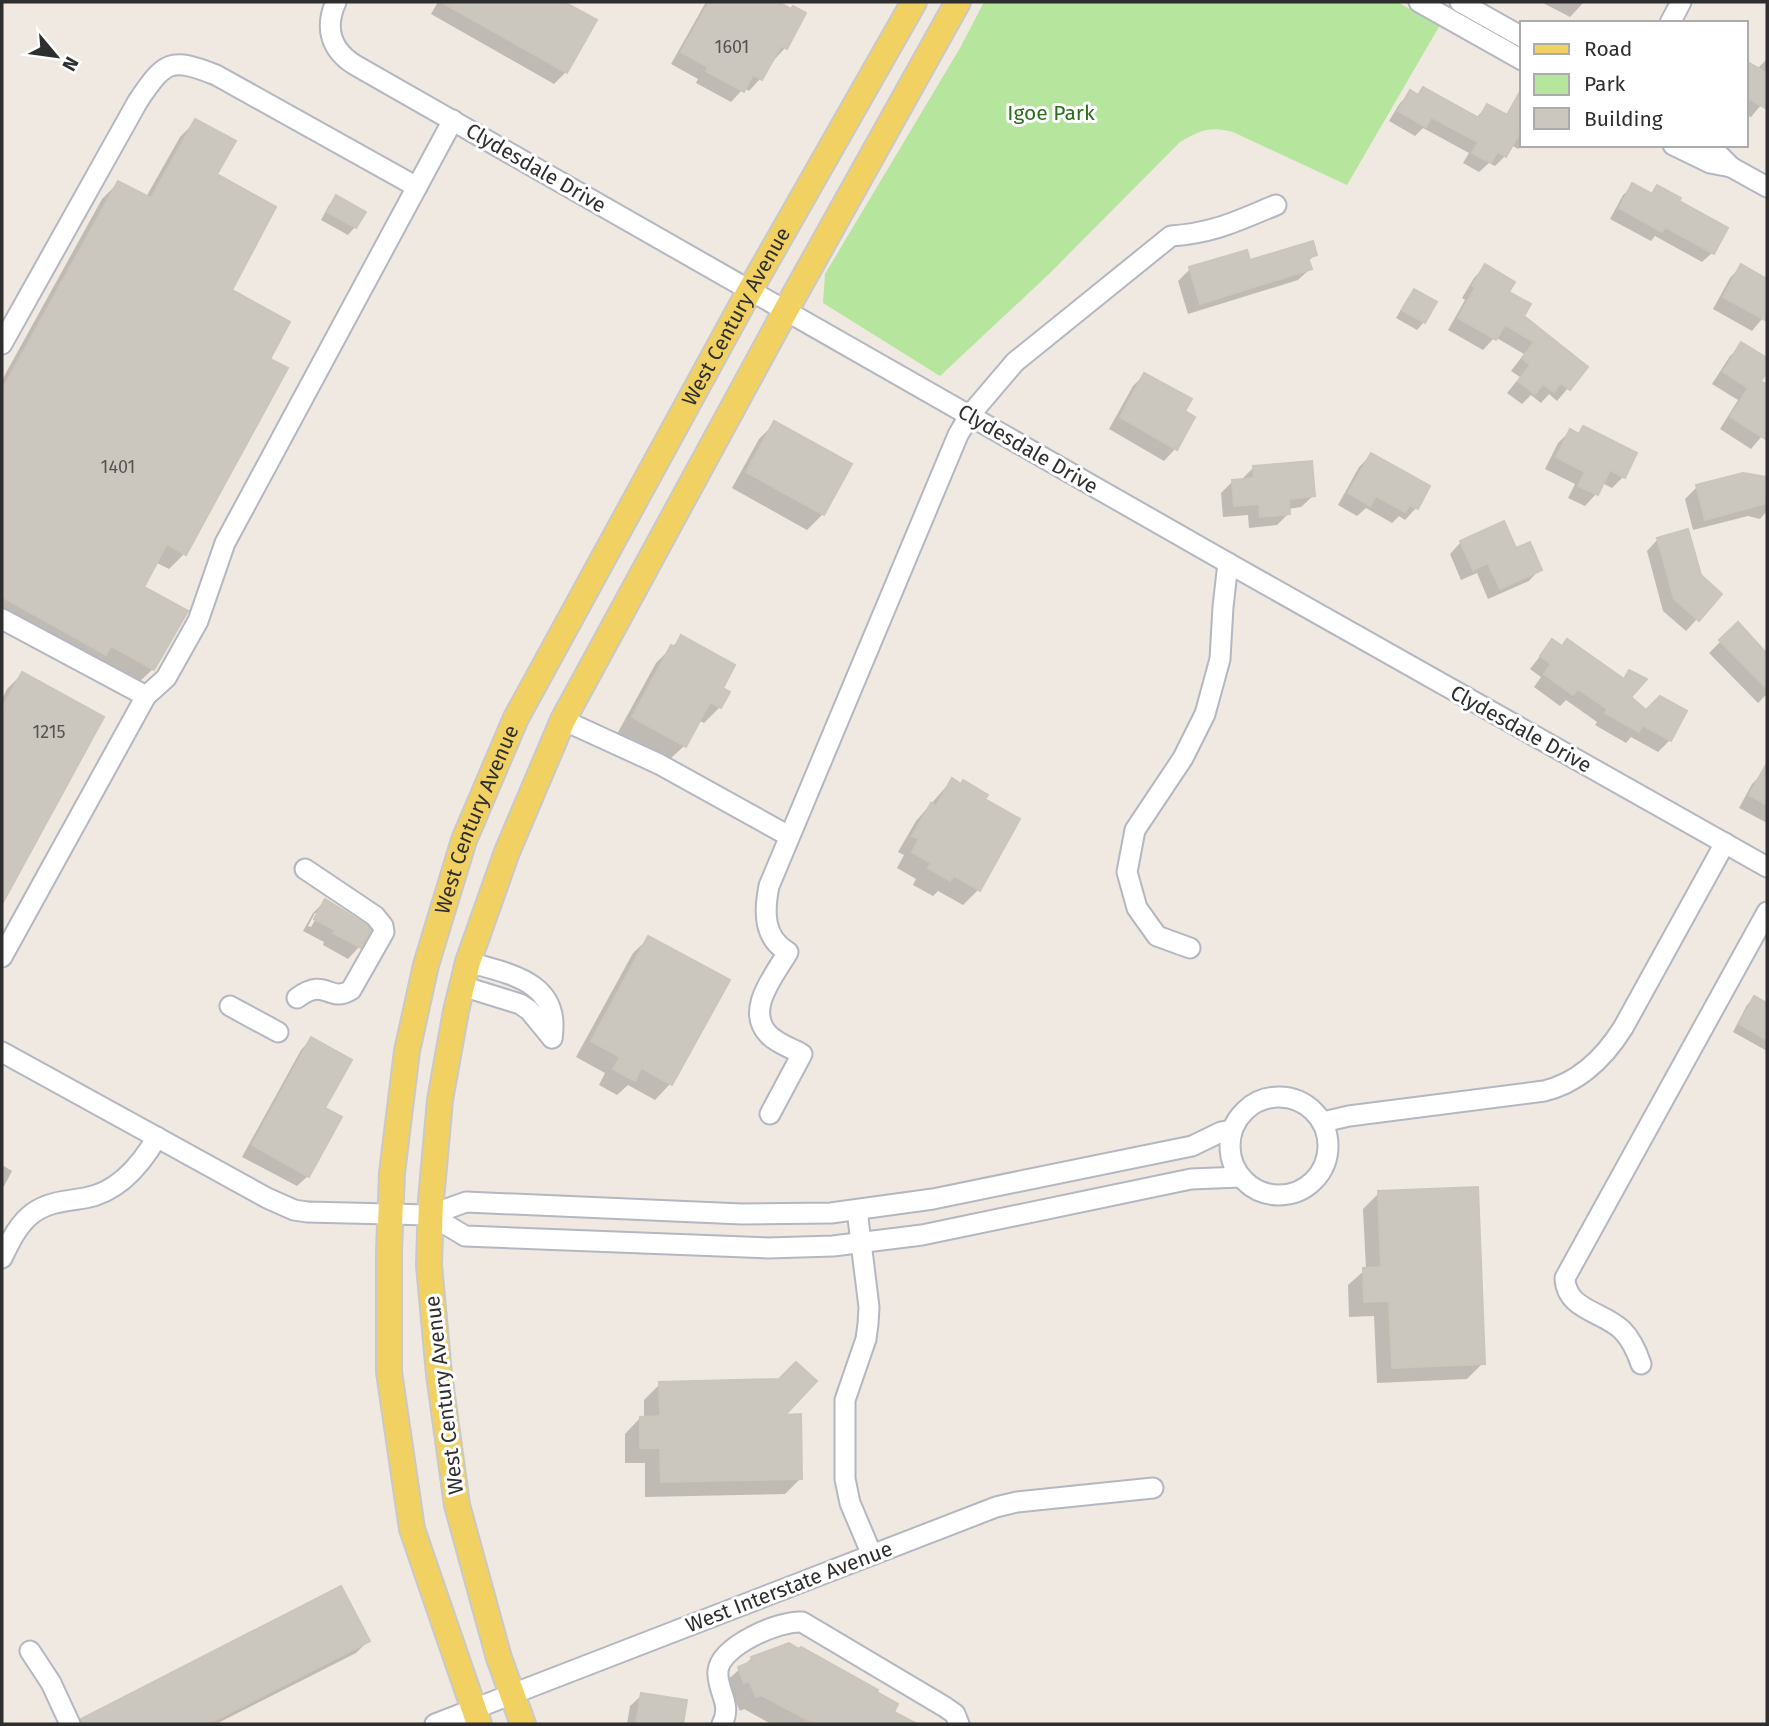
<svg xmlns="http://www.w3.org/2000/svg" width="1769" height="1726" font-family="'Fira Sans',sans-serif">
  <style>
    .green { fill: #b6e59e }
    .shadow { fill: #0003; fill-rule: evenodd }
    .building { fill: #cbc7bf; stroke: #cbc5ba; stroke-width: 2 }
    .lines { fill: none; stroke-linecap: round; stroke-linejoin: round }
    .minor-casing { stroke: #b4b7c1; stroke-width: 23 }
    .major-casing { stroke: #c9c9c9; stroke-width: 28 }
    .minor { stroke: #fff; stroke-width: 19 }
    .major { stroke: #f2d163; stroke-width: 24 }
    .labels { text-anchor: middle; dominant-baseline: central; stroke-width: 6; stroke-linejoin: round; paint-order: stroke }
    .number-label { font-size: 18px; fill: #555452 }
    .park-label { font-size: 21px; fill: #2c6e1b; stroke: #fff }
    .street-label { font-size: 21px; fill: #2e2e2e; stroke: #fff }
  </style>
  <rect width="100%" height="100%" fill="#efe9e1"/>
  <path class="green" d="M984,2h413l43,23 -93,160 -114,-53c-23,-6 -32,-2 -53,10l-131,132 -109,102 -117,-73 2,-29 135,-226z"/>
  <g class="shadow">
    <path d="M438,2h123l34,19 -29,51 -12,12 -123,-70z"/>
    <path d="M706,2h69l15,8 -5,38 -11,12 -3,-1 -11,20 -11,12 -5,-3 -13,14 -35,-19 2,-4 -27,-15z"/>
    <path d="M1584,2l-14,15 -27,-14v-1z"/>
    <path d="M1766,60l1,38 -16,19 -5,-2v-52l11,6z"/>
    <path d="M1423,89l53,29 11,-12 17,10 10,-10 8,5 1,34 -5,4 -7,-4 -6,11 -10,10 -6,-3 -10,9 -16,-9 6,-10 -46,-25 -8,8 -26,-15 11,-18 10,-10 6,3z"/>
    <path d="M196,121l19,54 15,116 37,68 -83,195 -15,15 -14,-7 -14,26 12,81 -16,15 -135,-63v-241l100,-181 16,-16 28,14 34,-60z"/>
    <path d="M1633,186l17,9 7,-8 19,15 36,51 -10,9 -47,-26 -4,5 -41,-22 13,-24z"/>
    <path d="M337,197l18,30 -7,8 -27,-15 8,-15z"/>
    <path d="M1246,252l3,11 66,-9 -7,8 2,7 -12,11 -110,34 -10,-33 12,-12z"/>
    <path d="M1485,266l22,26 15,25 64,50 -29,34 -8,-7 -8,9 -10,-8 -9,9 -15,-11 13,-16 -9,-6 13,-17 -29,-17 -12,13 -35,-20 17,-30 -3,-2 12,-20z"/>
    <path d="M1741,266l26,15v32l-15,18 -39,-22 17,-31z"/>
    <path d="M1414,291l10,31 -7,8 -21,-12 11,-19z"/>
    <path d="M1742,345l25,15v8l-8,14 8,5v43l-16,19 -31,-20 18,-29 -26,-16 18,-28z"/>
    <path d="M1144,375l39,37 -8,37 -11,12 -55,-32 24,-43z"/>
    <path d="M775,423l48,91 -16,16 -75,-42 27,-49z"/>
    <path d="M1584,428l39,49 -11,11 -10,-5 -6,11 -11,12 -17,-8 7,-14 -30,-15 13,-26 12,-12 7,4z"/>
    <path d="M1371,455l45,53 -11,12 -6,-4 -7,7 -26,-15 -9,8 -19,-11 21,-38z"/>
    <path d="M1254,467l59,29 -12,11 -13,2v5l-11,11 -28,3 -1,-13 -25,2 -2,-24 12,-12 9,-2z"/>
    <path d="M1743,474l24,4v33l-7,8 -12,-3 -55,14 -8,-31 12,-12z"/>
    <path d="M1658,539l39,80 -11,12 -23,-20 -16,-60z"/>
    <path d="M1461,542l54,8 25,19 -11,12 -41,18 -11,-26 -16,7 -11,-26z"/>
    <path d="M1737,625l30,31v38l-9,9 -49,-50z"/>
    <path d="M681,638l39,50v19l-16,16 -6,-3 -14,26 -16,15 -51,-27 39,-71z"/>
    <path d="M1552,641l70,39 8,-8 -1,25 41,43 -12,12 -27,-15 -5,6 -31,-18 2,-3 -31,-22 -6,6 -26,-19 7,-10 -11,-8z"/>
    <path d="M22,674l80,44 -100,182v-201l5,-10z"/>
    <path d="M1763,773l4,2v48l-28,-15 13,-24z"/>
    <path d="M952,780l31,19 -5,91 -15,15 -25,-14 -5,5 -20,-11 3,-6 -19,-11 7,-13 -6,-3 18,-31z"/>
    <path d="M325,901l44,30 -10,16 -11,12 -25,-14 1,-3 -21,-11 10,-18zM315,913h4l-8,14 -3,-1z"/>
    <path d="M649,938l79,43 -58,103 -15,16 -27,-15 -11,10 -18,-10 6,-12 -29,-16 57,-104z"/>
    <path d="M1754,998l13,7v46l-34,-19 14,-27z"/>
    <path d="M311,1039l12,70 -15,67 -11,10 -55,-29 59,-107z"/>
    <path d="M2,1165l10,6 -10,19z"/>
    <path d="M1379,1193l104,170 -16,16 -90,4 -3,-67 -25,1 -1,-32 18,-16 -3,-60z"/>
    <path d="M660,1384l121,32 20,62 -16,16 -140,3v-34h-20v-29l15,-16h4v-18z"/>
    <path d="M368,1641l-12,12 -140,71h-134l8,-8z"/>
    <path d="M752,1658l139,55 14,11h-134l-27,-15 -4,2 -7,-15 -10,-12z"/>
    <path d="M642,1695l43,7 -3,22h-55l3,-18z"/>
  </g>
  <g class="building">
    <path d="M441,2h123l33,18 -30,53z"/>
    <path d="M709,2h69l13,7 2,-3 13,7 -19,36 -6,-3 -19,34 -9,-5 -9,17 -38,-21 2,-4 -27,-15z"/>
    <path d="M1746,61l21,12v36l-21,-12z"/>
    <path d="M1423,87l56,31 8,-14 20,11 15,-27v41l-16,28 -9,-5 -6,11 -19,-10 6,-11 -47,-25 -5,10 -28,-16 12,-21 8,5z"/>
    <path d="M195,119l41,22 -19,33 59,33 -44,83 58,32 -20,37 18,9 -102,187 -19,-11 -23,43 44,24 -34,59 -43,-24 -5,9 -104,-58v-207l116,-209 33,17z"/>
    <path d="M1632,183l20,11 5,-9 24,13 -2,3 49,27 -14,26 -49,-27 -3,5 -43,-24z"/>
    <path d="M336,195l30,17 -10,16 -29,-16z"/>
    <path d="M1313,241l4,14 -9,3 4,11 -112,35 -11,-37 58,-17 3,10z"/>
    <path d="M1485,264l30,18 -6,10 22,12 -7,12 64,51 -18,23 -9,-7 -7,9 -11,-8 -8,10 -17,-13 12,-16 -8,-7 12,-16 -29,-17 -9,15 -38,-22 17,-30 -3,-2z"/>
    <path d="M1741,264l26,15v42l-44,-24z"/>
    <path d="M1414,289l23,13 -12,21 -23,-13z"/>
    <path d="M1741,342l26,16v14l-6,9 6,4v55l-37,-23 18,-29 -25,-16z"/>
    <path d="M1144,373l48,26 -7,12 10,6 -18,33 -57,-33z"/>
    <path d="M774,421l78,43 -28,51 -78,-43z"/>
    <path d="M1583,426l54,27 -12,25 -15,-8 -12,25 -20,-9 7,-14 -29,-15 14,-28 9,5z"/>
    <path d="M1371,453l59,33 -12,23 -8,-4 -5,7 -29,-16 -6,10 -22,-13z"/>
    <path d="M1312,461l3,35 -26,3 1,15 -30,3 -1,-13 -25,2 -2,-26 22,-2 -1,-12z"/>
    <path d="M1743,473l24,4v26l-62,17 -9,-35z"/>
    <path d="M1504,521l12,27 14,-6 12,28 -42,19 -12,-26 -15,7 -13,-29z"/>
    <path d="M1688,529l13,46 21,19 -23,27 -25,-22 -17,-61z"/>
    <path d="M1738,622l29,32v35l-48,-49z"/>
    <path d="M681,635l54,30 -12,23 7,4 -9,16 -11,-6 -24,45 -54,-30 39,-72 4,2z"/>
    <path d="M1552,639l10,7 5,-7 57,40 5,-9 18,9 -16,18 15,13 14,-14 27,15 -16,30 -29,-16 -3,7 -34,-19 2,-4 -29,-20 -5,6 -29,-21 7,-10 -11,-8z"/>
    <path d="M22,672l82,45 -102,187v-196z"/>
    <path d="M1767,763v42l-18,-10z"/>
    <path d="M952,778l9,6 2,-4 25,15 -3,4 35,20 -40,72 -26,-15 -4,5 -22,-13 3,-5 -19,-11 7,-13 -7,-3 19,-33 5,3z"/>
    <path d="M325,899l40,25 6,6 -10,18 -28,-15 2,-3 -21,-11z"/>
    <path d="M648,936l82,44 -58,105 -31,-17 -6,13 -22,-12 7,-12 -29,-16z"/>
    <path d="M1754,996l13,7v37l-28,-16z"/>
    <path d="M311,1037l41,23 -27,48 17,9 -33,60 -57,-32z"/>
    <path d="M1478,1187l7,177 -93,4 -3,-67 -25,1 -1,-34 18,-1 -3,-76z"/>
    <path d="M796,1362l21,19 -32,34 16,-1 1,65 -141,3 -1,-34h-20v-31l20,-1 -1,-34 120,-3z"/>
    <path d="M341,1586l29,55 -162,83h-126l-1,-5z"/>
    <path d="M789,1643l10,6 2,-2 77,43 -1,2 21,12 -4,8 23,12h-102l-54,-29 -5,2 -7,-16 -5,2 -6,-16 15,-6 -2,-4z"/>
    <path d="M641,1693l46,7 -4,24h-47z"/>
  </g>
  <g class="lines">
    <defs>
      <g id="minor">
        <path d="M336,2c-12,26 -5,48 19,63l873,498 539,304"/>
        <path d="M1419,2l103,58"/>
        <path d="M1460,2l62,35"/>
        <path d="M1670,23l11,-21"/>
        <path d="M1673,145l37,18 21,4 36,20"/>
        <path d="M1709,145l22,22"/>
        <path d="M2,344l136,-243c27,-40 32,-44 78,-26l201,112"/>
        <path d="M2,619l144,77"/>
        <path d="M563,720l96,44 130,72"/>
        <path d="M1190,948l-33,-12 -20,-28 -10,-36 8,-42 48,-72 22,-44 15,-55 3,-52 5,-44"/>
        <path d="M2,957l144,-261 20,-18 32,-57 27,-78 228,-423"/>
        <path d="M468,962c42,12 93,20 84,76"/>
        <path d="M462,986l58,18 9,6 23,28"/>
        <path d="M297,998c30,-22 31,6 54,-8l33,-58 -1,-6 -8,-10 -70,-47"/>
        <path d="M230,1006l48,26"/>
        <path d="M2,1052l265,146 27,12 13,2 123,3 36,-13 276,12 89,-1 102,-14 259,-53 29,-14 11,-2"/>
        <circle cx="1279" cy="1146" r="49"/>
        <path d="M770,1114l32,-60c-11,-6 -24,-10 -33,-19 -25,-25 6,-60 19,-83 -25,-14 -24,-41 -19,-66l189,-451 11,-19 46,-54 156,-126c43,-3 66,-15 105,-31"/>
        <path d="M1323,1122l26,-6 195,-25c34,-8 60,-33 79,-63l102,-185"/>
        <path d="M857,1210l12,97 -1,17 -2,15 -21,61v79l5,24 22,52"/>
        <path d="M430,1215l35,21 303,12 65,-2 89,-11 269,-56 49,-2"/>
        <path d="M2,1258c8,-16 16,-34 31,-45 15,-11 33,-12 52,-15 34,-6 56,-33 72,-61"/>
        <path d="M1641,1364c-4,-12 -9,-24 -19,-34 -20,-19 -56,-20 -57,-52l202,-366"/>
        <path d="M30,1651l21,32 19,41"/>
        <path d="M435,1724l561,-217 21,-5 136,-14"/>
        <path d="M722,1724c11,-20 -6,-34 -4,-53 2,-25 62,-51 84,-49l143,85 10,7 4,10"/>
      </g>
      <g id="major">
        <path id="s1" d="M479,1724l-67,-195 -23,-157v-121l3,-78 15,-122 19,-86 38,-125 52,-122 234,-428 164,-288"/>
        <path d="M523,1724l-24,-66 -42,-153 -18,-131 -10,-109 2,-65 9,-100 16,-89 12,-49 39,-110 56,-132 223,-410 172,-308"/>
      </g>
    </defs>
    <use href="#minor" class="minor-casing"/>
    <use href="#major" class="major-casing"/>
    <use href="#minor" class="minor"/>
    <use href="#major" class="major"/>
  </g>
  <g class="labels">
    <g class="number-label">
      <text x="732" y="47">1601</text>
      <text x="118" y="467">1401</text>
      <text x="49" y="732">1215</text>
    </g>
    <g class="park-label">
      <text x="1051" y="113">Igoe Park</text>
    </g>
    <g class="street-label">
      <text transform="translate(536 168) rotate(30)">Clydesdale Drive</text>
      <text stroke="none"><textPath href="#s1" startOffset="1496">West Century Avenue</textPath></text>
      <text transform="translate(1028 449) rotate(30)">Clydesdale Drive</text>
      <text transform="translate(1521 729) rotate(29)">Clydesdale Drive</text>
      <text stroke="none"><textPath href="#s1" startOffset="929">West Century Avenue</textPath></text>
      <text transform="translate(444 1395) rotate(-97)">West Century Avenue</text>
      <text transform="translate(789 1587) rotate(-21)">West Interstate Avenue</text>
    </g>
  </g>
  <rect width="1769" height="1726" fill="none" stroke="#2e2e2e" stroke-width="7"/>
  <rect x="1520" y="21" width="228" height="126" fill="#ffffff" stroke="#ababab" stroke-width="2"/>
  <rect x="1534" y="44" width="35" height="10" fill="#f2d163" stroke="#ababab" stroke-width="2"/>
  <text x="1584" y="56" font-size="21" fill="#2e2e2e">Road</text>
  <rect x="1534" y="74" width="35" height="21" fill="#b6e59e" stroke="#ababab" stroke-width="2"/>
  <text x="1584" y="91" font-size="21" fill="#2e2e2e">Park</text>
  <rect x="1534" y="108" width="35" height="21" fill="#cbc7bf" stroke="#ababab" stroke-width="2"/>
  <text x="1584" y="126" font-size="21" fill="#2e2e2e">Building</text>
  <g transform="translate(56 56) rotate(119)" stroke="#ffffff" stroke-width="5" paint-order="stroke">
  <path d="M0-5L12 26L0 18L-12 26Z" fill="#2e2e2e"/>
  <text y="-10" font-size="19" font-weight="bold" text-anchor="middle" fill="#2e2e2e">N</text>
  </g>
</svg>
